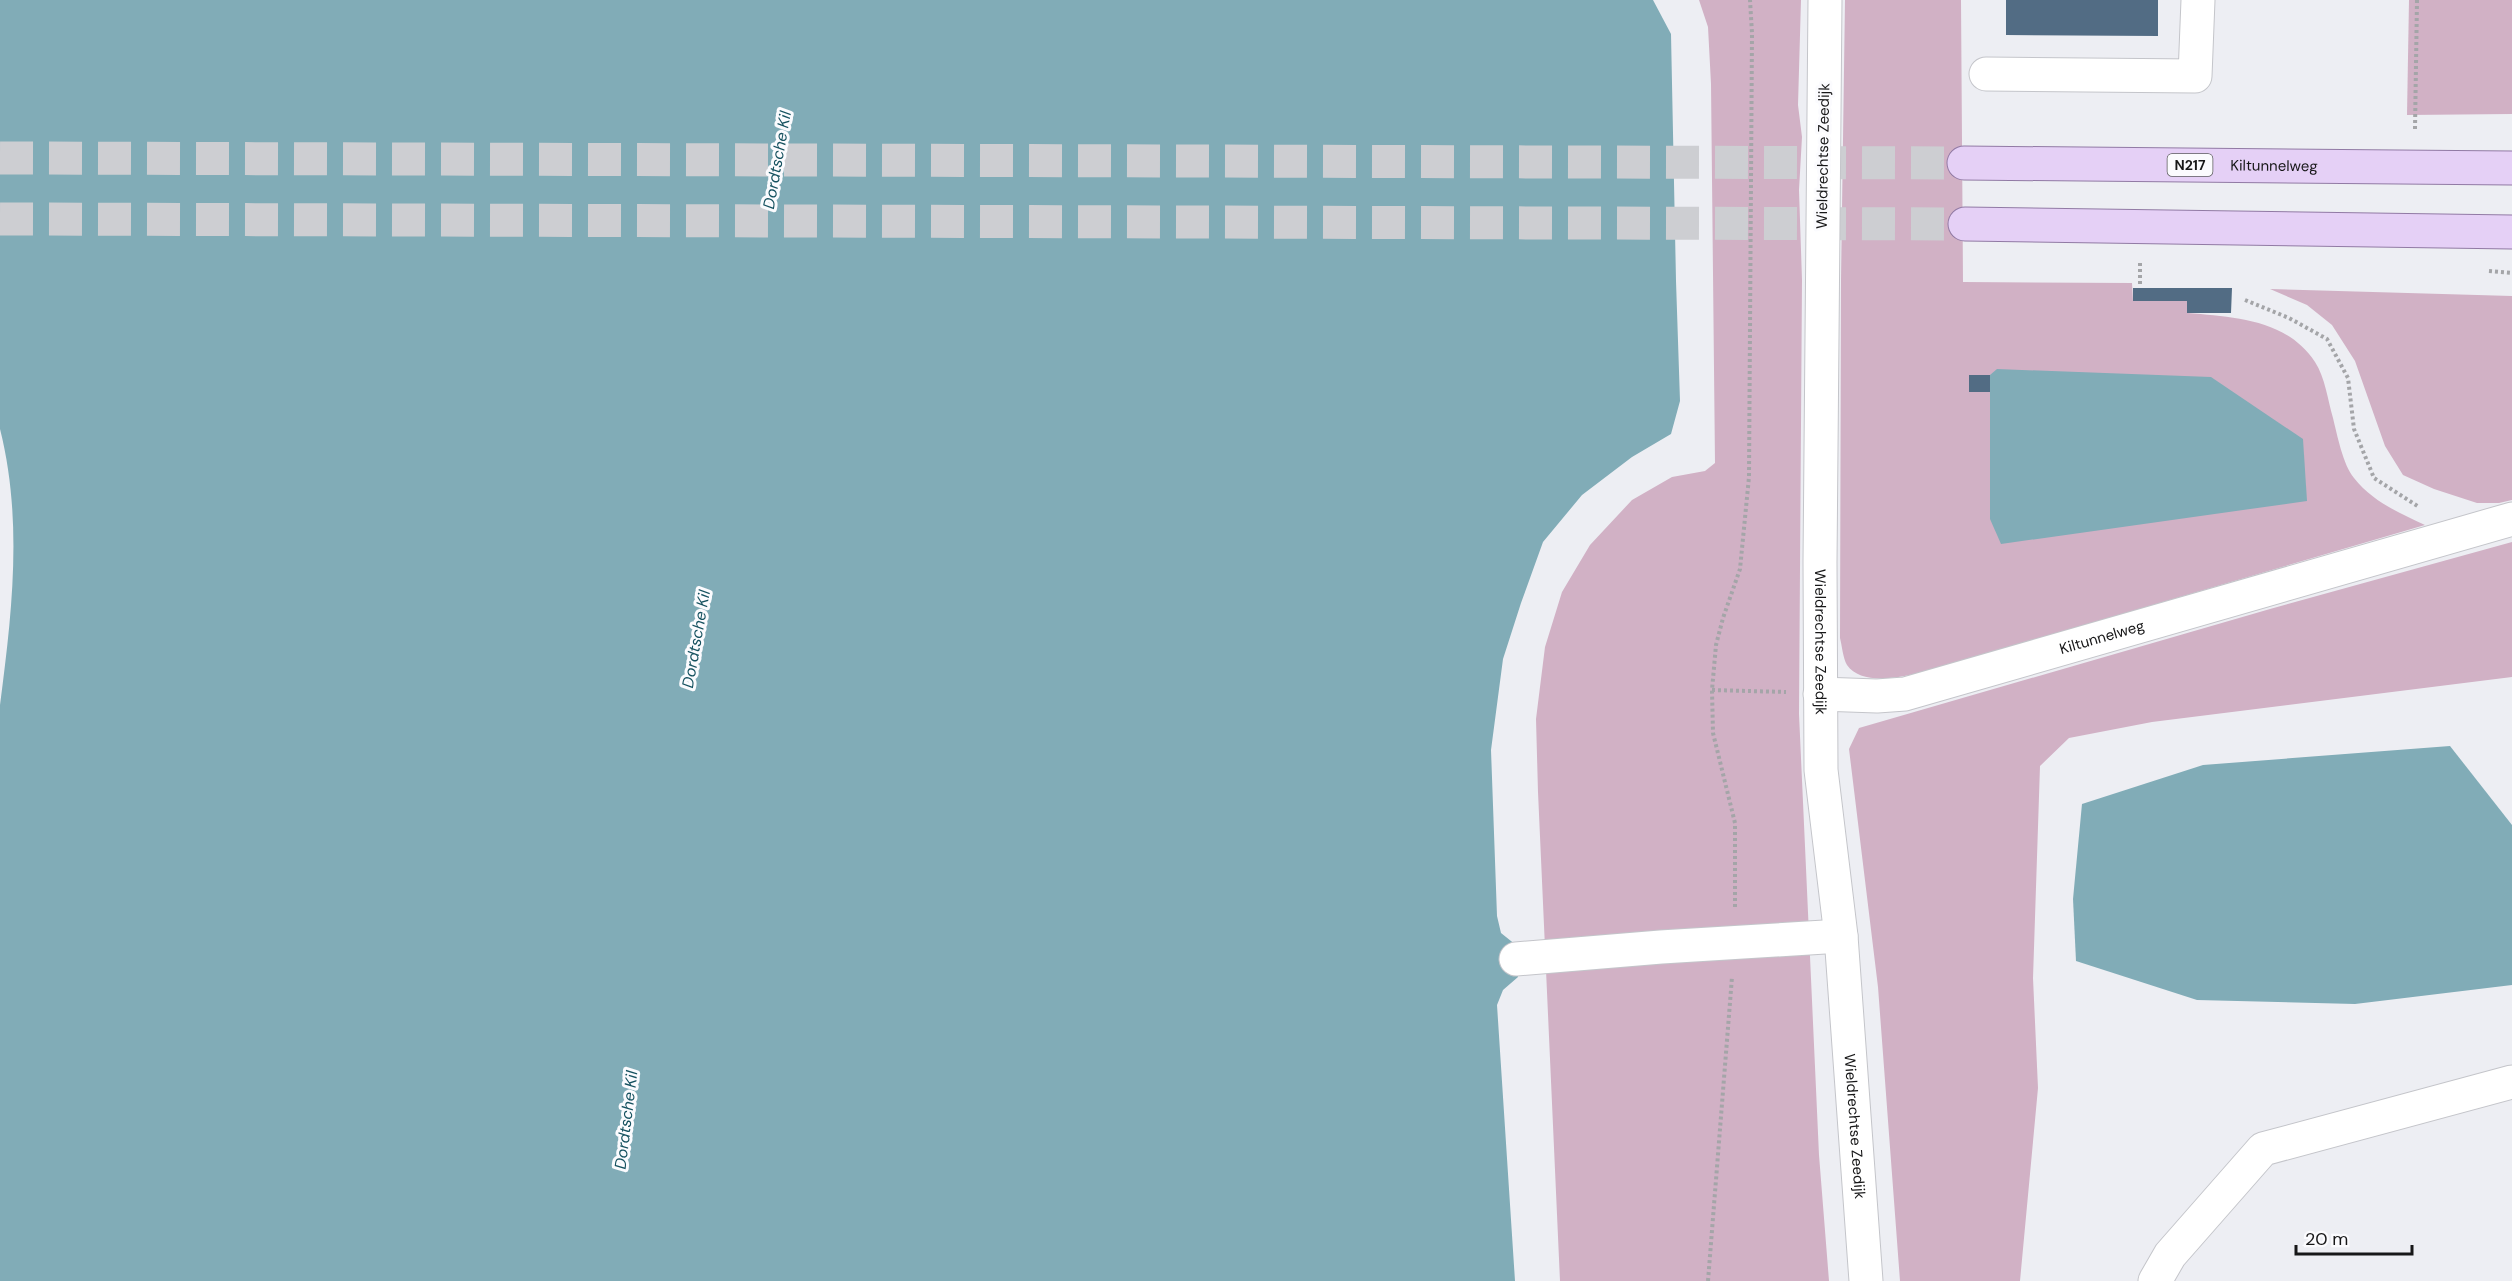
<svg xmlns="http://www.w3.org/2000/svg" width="2512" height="1281" font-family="'DM Sans',sans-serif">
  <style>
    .green { fill: #d1b1c5 }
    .water { fill: #81acb7 }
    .building { fill: #526c84 }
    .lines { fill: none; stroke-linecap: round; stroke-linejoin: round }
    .major-tunnel { stroke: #cdced2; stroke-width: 33; stroke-dasharray: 33 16; stroke-linecap: butt }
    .minor-casing { stroke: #c4c5ca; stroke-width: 35 }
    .major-casing { stroke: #917aa4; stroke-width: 35 }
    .path { stroke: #a4a5a8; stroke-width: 4; stroke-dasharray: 3 3; stroke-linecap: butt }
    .minor { stroke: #fff; stroke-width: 33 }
    .major { stroke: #e5d0f6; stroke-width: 33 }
    .labels { text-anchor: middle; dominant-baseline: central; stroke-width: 6; stroke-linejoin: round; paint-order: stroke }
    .shield { fill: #fbfbfe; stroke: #5b5b5d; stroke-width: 1.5 }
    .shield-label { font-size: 14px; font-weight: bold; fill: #171718 }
    .street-label { font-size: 15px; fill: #171718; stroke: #fbfbfe }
    .water-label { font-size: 16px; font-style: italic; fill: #15515f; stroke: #fbfbfe }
  </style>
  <rect width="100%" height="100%" fill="#edeef3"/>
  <g class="green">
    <path d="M1699,0h102l-3,105 4,32 -3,53 3,90 -3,434 20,441 10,126h-269l-22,-489 -2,-73 9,-72 17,-55 28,-47 42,-45 40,-23 33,-6 10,-8 -4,-379 -3,-57z"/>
    <path d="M1845,0h116l2,282 169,1 1,18h54l1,12c45,4 99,6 127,49 10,15 13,39 18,56 4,16 10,47 21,60 18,23 45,35 71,47l-463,136c-27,7 -95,33 -115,4 -4,-7 -5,-19 -7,-27l1,-358z"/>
    <path d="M2409,0h103v114l-105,1z"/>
    <path d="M2270,289l242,7v204l-13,3h-22l-43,-14 -31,-14 -18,-29 -30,-85 -23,-36 -25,-20z"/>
    <path d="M2512,542v135l-360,45 -83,16 -29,28 -7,212 5,110 -18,193h-120l-22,-294 -29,-238 10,-21 411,-119z"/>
  </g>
  <g class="water">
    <path d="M0,0h1653l18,34 5,247 4,120 -9,33 -39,23 -50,38 -39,47 -22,61 -18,56 -12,91 6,166 4,17 15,12 2,32 -15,13 -6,15 18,276h-1515v-576c12,-92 23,-185 0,-276z"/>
    <path d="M1997,369l214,8 92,62 4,62 -306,43 -11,-25v-144z"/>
    <path d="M2450,746l62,79v160l-157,19 -158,-4 -121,-39 -3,-62 9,-95 121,-39z"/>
  </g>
  <g class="building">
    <path d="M2006,0h152v36l-152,-1z"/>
    <path d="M2133,288h99l-1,25h-44v-12h-54z"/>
    <rect x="1969" y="375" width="21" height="17"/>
  </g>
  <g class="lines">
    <g class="major-tunnel">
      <path d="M0,158l1964,5"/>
      <path d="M0,219l1965,5"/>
    </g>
    <defs>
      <g id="minor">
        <path id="s1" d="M1825,0l-5,562 1,208 20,166 25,345"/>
        <path d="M1986,74l209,2 3,-76"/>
        <path id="s2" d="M1820,694l57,2 28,-2 607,-175"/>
        <path d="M1516,959l145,-12 180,-11"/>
        <path d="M2155,1281l15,-26 93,-106 249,-67"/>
      </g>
      <g id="major">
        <path id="s3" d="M1964,163l548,5"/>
        <path d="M1965,224l547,8"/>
      </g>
    </defs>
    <use href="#minor" class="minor-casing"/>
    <use href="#major" class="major-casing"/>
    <g class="path">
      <path d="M2415,129l2,-129"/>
      <path d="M2140,263v22"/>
      <path d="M2489,271l23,2"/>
      <path d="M2245,300l44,18 38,21 21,39 6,51 20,49 45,29"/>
      <path d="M1712,690l74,2"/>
      <path d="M1735,907v-84l-22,-90 -1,-43 4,-45 7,-27 17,-49 9,-92 3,-444 -2,-33"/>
      <path d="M1708,1281l24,-304"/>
    </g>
    <use href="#minor" class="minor"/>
    <use href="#major" class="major"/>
  </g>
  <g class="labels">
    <rect class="shield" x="2167.5" y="154" width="45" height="22" rx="4.5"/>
    <g class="shield-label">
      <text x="2190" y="165">N217</text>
    </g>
    <g class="street-label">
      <text transform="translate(1823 156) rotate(-89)">Wieldrechtse Zeedijk</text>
      <text stroke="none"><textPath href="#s3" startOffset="310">Kiltunnelweg</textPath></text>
      <text stroke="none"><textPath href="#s2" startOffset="290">Kiltunnelweg</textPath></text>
      <text stroke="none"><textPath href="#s1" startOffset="642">Wieldrechtse Zeedijk</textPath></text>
      <text stroke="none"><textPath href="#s1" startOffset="1128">Wieldrechtse Zeedijk</textPath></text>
    </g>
    <g class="water-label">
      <text transform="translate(777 160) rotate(-80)">Dordtsche Kil</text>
      <text transform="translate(696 639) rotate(-80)">Dordtsche Kil</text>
      <text transform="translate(626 1120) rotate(-83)">Dordtsche Kil</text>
    </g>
  </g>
  <path d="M2296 1245v9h116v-9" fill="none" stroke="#171718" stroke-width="3"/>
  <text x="2305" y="1245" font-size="18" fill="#171718" stroke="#fbfbfe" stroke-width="4.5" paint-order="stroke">20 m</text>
</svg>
